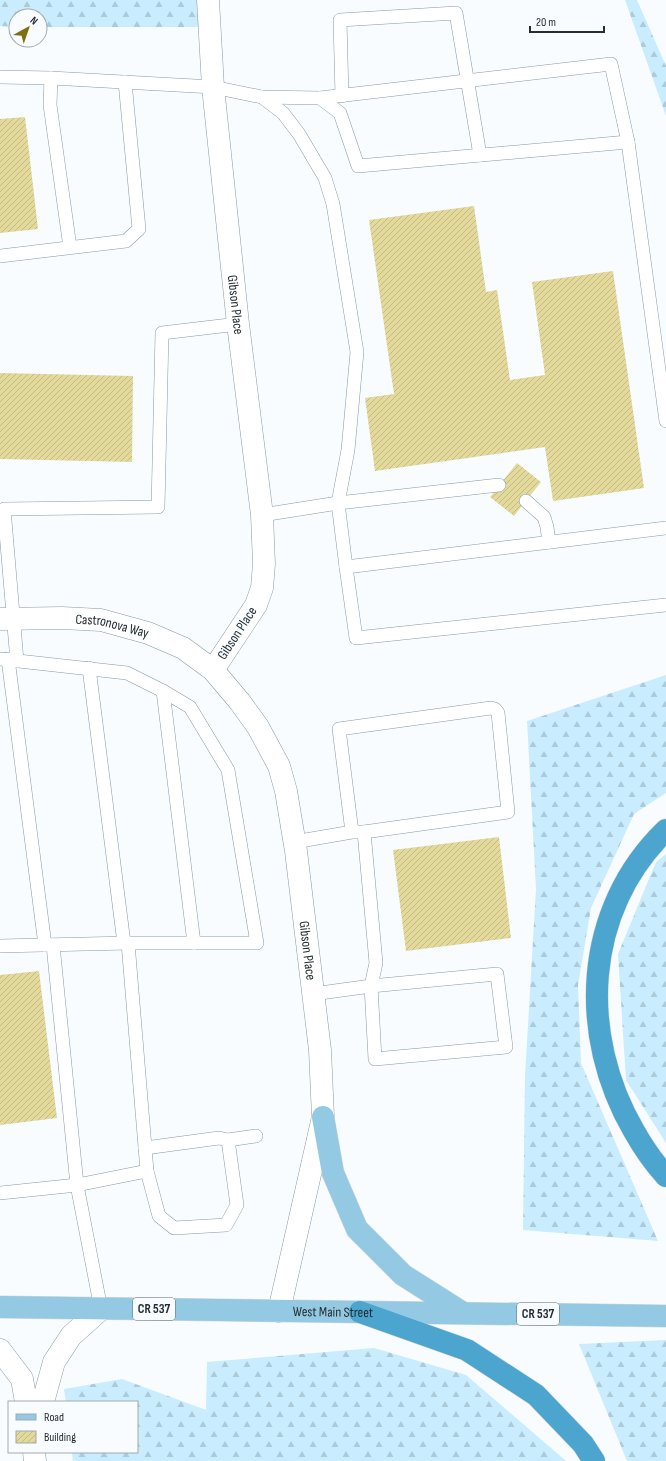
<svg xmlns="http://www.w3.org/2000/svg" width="666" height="1461" font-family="'Sofia Sans Condensed',sans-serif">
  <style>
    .forest { fill: url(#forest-firs) }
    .building { fill: url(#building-hatch) }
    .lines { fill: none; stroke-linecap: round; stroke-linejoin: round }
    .lane-casing { stroke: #859aa5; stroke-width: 14 }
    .street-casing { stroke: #859aa5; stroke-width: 23 }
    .primary-casing { stroke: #d8d9da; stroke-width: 23 }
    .highway-casing { stroke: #d8d9da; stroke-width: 23 }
    .lane { stroke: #fff; stroke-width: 13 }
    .street { stroke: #fff; stroke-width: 22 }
    .primary { stroke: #93c9e2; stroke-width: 22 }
    .highway { stroke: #4ba5cf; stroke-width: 22 }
    .labels { text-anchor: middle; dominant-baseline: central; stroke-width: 3; stroke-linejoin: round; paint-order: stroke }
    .shield { fill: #f8fcff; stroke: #646b6f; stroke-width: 1 }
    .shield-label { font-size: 13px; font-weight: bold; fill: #242d31 }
    .street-label { font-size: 14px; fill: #242d31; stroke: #f8fcff }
  </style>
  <defs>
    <pattern id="forest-firs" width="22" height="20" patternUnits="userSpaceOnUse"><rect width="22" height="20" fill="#c9ecfe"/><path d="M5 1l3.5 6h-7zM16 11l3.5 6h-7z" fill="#accbda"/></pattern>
    <pattern id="building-hatch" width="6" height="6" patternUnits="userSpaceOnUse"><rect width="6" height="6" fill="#e3d99b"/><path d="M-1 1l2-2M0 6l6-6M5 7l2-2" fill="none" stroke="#c3bb86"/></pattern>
  </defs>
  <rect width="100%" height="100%" fill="#f8fcff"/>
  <g class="forest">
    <path d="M0,0h201l4,27h-165v-11h-24v11l-16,-1z"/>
    <path d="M625,0h12l29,66v50z"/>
    <path d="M666,675v118l-32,21 -43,94 -13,77 3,78 77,178 -135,-11 2,-154 11,-187 -9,-168z"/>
    <path d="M666,854v289l-40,-63 -8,-126 38,-92z"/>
    <path d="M666,1340v121h-39l-48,-117z"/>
    <path d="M374,1348l92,27 100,86h-493l-1,-9h65v-50h-71l-2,-13 58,-10 84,31 1,-48z"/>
  </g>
  <g class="building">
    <path d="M25,117l13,112 -38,4v-114z"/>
    <path d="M474,206l12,86 11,-2 13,90 35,-5 -13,-93 81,-11 31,217 -91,13 -8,-54 -170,24 -10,-73 29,-4 -25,-174z"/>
    <path d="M0,373l133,3 -1,86 -132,-3z"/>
    <path d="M517,463l24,19 -27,34 -24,-19z"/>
    <path d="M499,837l12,101 -105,13 -13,-101z"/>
    <path d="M39,971l18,147 -57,7v-150z"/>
  </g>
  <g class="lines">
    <defs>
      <g id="lane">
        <path d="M0,77l51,1 162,9 49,10 58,1 20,15 18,53 270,-24"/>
        <path d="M51,78l-1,27 20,142"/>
        <path d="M342,96l-2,-76 116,-7 24,142"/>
        <path d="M262,97l21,16 16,21 26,44 8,26 24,148 -9,98 -10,53 8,64 320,-39"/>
        <path d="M320,98l291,-34 17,78 38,279"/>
        <path d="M0,256l126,-15 13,-12 -14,-147"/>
        <path d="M526,501l18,16 3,10 2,15"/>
        <path d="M262,515l76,-12 161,-18"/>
        <path d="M346,567l10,71 310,-33"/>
        <path d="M0,659l127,14 36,18 27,16 38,63 29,173h-129l19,228 -70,14 -77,8"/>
        <path d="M8,659l37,286"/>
        <path d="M17,661l-13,-152 154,-2 4,-174 76,-9"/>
        <path d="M89,668l35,275"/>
        <path d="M163,691l31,252"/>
        <path d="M294,842l58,-10h12l144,-20 -10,-99 -3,-4 -4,-1 -152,21 13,103"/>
        <path d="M53,945l24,240 24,124"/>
        <path d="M0,946l128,-3"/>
        <path d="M313,994l58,-8 126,-12 9,73 -131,12 -4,-73 5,-23 -12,-131"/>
        <path d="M228,1140l28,-4"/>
        <path d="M145,1148l74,-10 9,2 9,65 -11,20 -52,3 -15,-12 -12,-45"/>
      </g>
      <g id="street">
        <path id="s1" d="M208,0l5,87 25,237 24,191 2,49 -2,24 -6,17 -43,65"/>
        <path id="s2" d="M0,619l62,-1 39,2 47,13 35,15 30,22 27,32 18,25 21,39 7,25 10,60 24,199 3,67 -44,194"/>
        <path d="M0,1350l22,29 4,23"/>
        <path d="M43,1402l11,-40 17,-26 30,-27"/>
        <path d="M34,1452l1,9"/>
      </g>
      <g id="primary">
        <path d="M323,1117l10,56 24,56 46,46 60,38"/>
        <path id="s3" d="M0,1307l666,9"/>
      </g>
      <g id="highway">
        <path d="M666,830c-83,80 -88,205 -32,301 9,16 20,32 32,45"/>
        <path d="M360,1312l107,38 69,45 47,49 11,17"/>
      </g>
    </defs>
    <use href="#lane" class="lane-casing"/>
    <use href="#street" class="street-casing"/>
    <use href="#primary" class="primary-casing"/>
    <use href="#highway" class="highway-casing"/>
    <use href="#lane" class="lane"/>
    <use href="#street" class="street"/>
    <use href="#primary" class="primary"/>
    <use href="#highway" class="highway"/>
  </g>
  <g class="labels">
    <g class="shield">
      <rect x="133" y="1298" width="42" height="22" rx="3"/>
      <rect x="517" y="1303" width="42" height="22" rx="3"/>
    </g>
    <g class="shield-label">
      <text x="154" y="1309">CR 537</text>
      <text x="538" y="1314">CR 537</text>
    </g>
    <g class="street-label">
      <text stroke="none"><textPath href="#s1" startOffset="306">Gibson Place</textPath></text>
      <text stroke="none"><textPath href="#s2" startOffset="113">Castronova Way</textPath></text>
      <text transform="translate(237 633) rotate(-57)">Gibson Place</text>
      <text stroke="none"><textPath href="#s2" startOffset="529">Gibson Place</textPath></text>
      <text stroke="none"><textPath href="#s3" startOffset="333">West Main Street</textPath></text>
    </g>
  </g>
  <rect x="8" y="1401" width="130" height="52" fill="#f8fcff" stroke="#a3a9ad"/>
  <rect x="16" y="1414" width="20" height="6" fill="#93c9e2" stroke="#a3a9ad"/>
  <text x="44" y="1421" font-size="12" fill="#242d31">Road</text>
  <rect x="16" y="1431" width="20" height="12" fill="url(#building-hatch)" stroke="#a3a9ad"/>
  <text x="44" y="1441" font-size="12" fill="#242d31">Building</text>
  <g transform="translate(28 28) rotate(40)"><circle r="19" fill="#f8fcff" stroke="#a3a9ad"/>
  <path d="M0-3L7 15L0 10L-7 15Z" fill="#7e7010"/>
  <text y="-6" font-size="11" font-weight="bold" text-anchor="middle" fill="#242d31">N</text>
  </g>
  <path d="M530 26v6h74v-6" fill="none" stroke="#242d31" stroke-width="2"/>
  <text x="536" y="26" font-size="12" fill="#242d31" stroke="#f8fcff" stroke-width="3" paint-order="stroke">20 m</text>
</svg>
